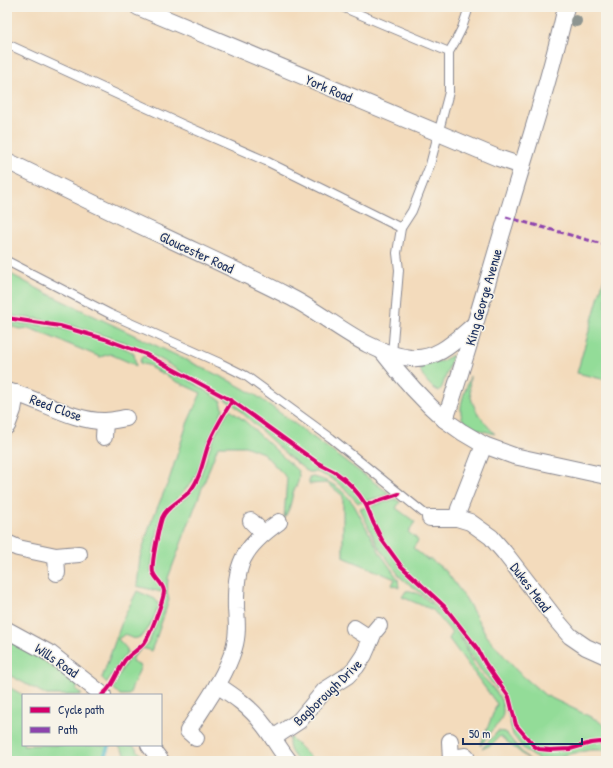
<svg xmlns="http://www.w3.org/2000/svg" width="613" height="768" font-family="'Patrick Hand',sans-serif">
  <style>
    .green { fill: #93dc98; stroke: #57867b }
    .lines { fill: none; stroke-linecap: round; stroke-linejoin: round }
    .stream { stroke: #49b5c6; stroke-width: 5 }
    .service-casing { stroke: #87858d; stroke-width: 10 }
    .minor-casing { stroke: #87858d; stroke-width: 18 }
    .service { stroke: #fff; stroke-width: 8 }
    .minor { stroke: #fff; stroke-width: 16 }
    .quiet { stroke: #8e44ad; stroke-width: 3; stroke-dasharray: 6 3; stroke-linecap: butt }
    .cycleway-casing { stroke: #f7f3e8; stroke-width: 6 }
    .cycleway { stroke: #d6006c; stroke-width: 4 }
    .tree { fill: #8d9490 }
    .labels { text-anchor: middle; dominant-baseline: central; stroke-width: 3; stroke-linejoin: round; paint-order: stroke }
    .street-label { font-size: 14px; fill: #1b2f5e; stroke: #f7f3e8 }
  </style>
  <rect width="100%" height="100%" fill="#f7f3e8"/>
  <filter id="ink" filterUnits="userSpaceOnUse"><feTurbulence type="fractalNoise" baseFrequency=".025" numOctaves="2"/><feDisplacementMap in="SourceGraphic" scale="8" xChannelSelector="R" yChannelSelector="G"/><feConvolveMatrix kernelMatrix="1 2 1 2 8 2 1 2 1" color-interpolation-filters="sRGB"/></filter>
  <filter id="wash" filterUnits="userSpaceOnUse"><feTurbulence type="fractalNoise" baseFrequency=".012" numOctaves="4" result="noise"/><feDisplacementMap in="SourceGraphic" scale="16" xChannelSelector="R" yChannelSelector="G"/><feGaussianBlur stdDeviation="0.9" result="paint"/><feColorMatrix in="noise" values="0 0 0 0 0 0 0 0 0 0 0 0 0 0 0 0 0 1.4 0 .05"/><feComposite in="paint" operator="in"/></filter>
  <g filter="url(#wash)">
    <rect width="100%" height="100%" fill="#f3dbbc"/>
    <g class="green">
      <path d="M606,271v109l-29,-7z"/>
      <path d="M7,272l37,20 186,89 27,15 133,98 -32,9 -12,-13 -15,-12 -14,-6h-9l-21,-17 -53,-50 -72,-45 -38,-18 -55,-17 -30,-6 -32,-3z"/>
      <path d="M7,321c10,4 23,2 34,4 17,2 83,18 93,29l2,13 -3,-3 -23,-10 -10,3 -71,-29 -9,1 -13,-4z"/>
      <path d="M453,355l-11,32 -3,4c-11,-5 -18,-16 -20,-26l23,-4z"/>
      <path d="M144,356c27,12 53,28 77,45l2,8 -15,32 -11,32 -5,9 -31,34 -7,31 -3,25 10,14 1,4 -1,2 -24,-6 3,-29 10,-32 19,-45 18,-56 14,-31 -32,-15 1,-1 -19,-9v-2l-11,-3 1,-5z"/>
      <path d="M470,376c-3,26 8,40 25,58 -8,-2 -17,-4 -24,-7 -20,-9 -5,-36 -1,-51z"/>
      <path d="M230,410l15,11 53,50c3,9 -2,14 -5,22 -2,9 -3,17 -9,25l3,-40 -24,-25 -18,-7h-27l-50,132 -1,13 2,9 -12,36 -6,15 -8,-3 -9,8 -2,6 9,4 -12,29h-9l-7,-7c5,-9 8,-19 14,-27 6,-7 15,-11 21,-18 3,-4 17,-45 17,-49 0,-10 -9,-16 -10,-25 0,-12 5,-49 12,-57 9,-9 23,-15 29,-27 7,-13 10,-29 16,-43 4,-10 10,-20 15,-30z"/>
      <path d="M313,477c19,4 30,13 41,28l26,48 18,26 1,9 -7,-3 3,-6 -52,-22v-61l-16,-13 -18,1v-6z"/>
      <path d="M395,499l5,3 -4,6 19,14 -7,10 8,6 2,3 -5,7 15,12 2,-1 16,12 20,28 21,37 30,35 28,24 52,25 9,7v23h-16l-50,10 -9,-5 -9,-8 -9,-12 -8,-35 -5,-8 -20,-23 -12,-19 -9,-20 -23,-26 -35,-26 -23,-32 -18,-37z"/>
      <path d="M137,591l18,8 4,6c-5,13 -16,45 -34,29l-7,5 9,10v3l-20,31 -5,-5 21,-59z"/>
      <path d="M406,591c14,-3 42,27 50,38 8,13 12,28 21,41 9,12 27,25 26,41 0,10 -6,14 -12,20 -4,5 -6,10 -11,15l17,-42 -48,-65 3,-6 -19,-23 -31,-13z"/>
      <path d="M7,640c26,13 49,28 71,46l-2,4 6,5h-35l-40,-21z"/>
      <path d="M7,686l16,9v50h86l-5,16h-97z"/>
      <path d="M498,731l6,1 3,2 12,15 12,12 -31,-25 -9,9 -9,4z"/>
      <path d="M290,737l24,24h-16c-7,-8 -11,-14 -8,-24z"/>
      <path d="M118,745h15l13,16h-15z"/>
    </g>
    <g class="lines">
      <path class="stream" d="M103,761l6,-16"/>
    </g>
  </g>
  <g filter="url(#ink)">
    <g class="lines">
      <defs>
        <g id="service">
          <path d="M342,7l107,45"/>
          <path d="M7,44l177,81 82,36 135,67"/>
          <path d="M7,261l103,53 110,49 26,13 85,62 99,80"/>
          <path d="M392,354l7,-84 -2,-17 4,-25 11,-17 18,-46 19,-73v-40l6,-10 7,-14 7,-21"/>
        </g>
        <g id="minor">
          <path d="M138,7l360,151 24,8"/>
          <path d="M566,7c-16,73 -40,144 -61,216 -20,66 -38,132 -60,197l17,12 22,13 30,11 92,20"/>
          <path d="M7,161c52,25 103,51 156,75 42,20 84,39 125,60 41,20 76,57 123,62 27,2 44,-17 63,-33"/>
          <path d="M382,351c19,25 39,48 63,69"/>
          <path d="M7,391c31,7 66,31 98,30 7,0 15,-2 21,-3"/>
          <path d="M7,426l6,-16 3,-17"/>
          <path d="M104,437l1,-16"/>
          <path d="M430,518h27l2,-9 25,-64"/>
          <path d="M457,518l13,4 21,15 13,15 54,70 12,14 16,11 20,9"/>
          <path d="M251,521l12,12"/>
          <path d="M7,543l11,5 38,8 23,-2"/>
          <path d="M56,556l1,17"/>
          <path d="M354,628l17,11"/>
          <path d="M7,630l44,24 52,41"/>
          <path d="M217,685c17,11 33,22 45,38 10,12 17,26 27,38"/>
          <path d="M196,738l-8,-7c17,-27 37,-53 46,-83 4,-13 3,-26 2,-39 -1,-45 6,-61 43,-87"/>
          <path d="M273,738l26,-17 26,-31 22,-14 9,-9 8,-12 10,-23 5,-6"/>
          <path d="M450,741l1,20"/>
          <path d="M149,745l12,16"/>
          <path d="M452,758l14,-2"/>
        </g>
      </defs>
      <use href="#service" class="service-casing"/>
      <use href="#minor" class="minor-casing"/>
      <use href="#service" class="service"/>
      <use href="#minor" class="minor"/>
      <path class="quiet" d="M506,217l100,28"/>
      <defs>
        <g id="cycleway">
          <path d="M7,318l53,8 45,13 40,15 87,47 86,62c6,4 12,6 17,9 13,9 23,20 31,33l33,-11"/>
          <path d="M366,505l7,17 9,18 19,26 43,40 33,42 8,15 24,34 7,28 18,21 5,3 11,1 20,-1 21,-6 9,-1 6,2"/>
          <path d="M102,695c13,-11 14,-22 23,-35 6,-7 15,-11 20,-18 5,-7 19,-43 19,-51 -1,-8 -9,-12 -11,-19 -2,-9 6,-44 9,-54 4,-11 20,-18 28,-27 11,-13 13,-32 19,-48 6,-15 15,-29 23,-42"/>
        </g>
      </defs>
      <use href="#cycleway" class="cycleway-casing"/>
      <use href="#cycleway" class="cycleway"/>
    </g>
    <circle class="tree" cx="576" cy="21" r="6"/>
  </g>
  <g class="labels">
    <g class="street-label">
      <text transform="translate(329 88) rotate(23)">York Road</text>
      <text transform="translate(197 252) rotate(25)">Gloucester Road</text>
      <text transform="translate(483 297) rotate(-74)">King George Avenue</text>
      <text transform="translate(56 407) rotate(20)">Reed Close</text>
      <text transform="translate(531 587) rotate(53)">Dukes Mead</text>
      <text transform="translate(57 660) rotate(34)">Wills Road</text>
      <text transform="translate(327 692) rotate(-44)">Bagborough Drive</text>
    </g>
  </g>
  <rect width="613" height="768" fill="none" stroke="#f7f3e8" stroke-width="24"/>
  <rect x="22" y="694" width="140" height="52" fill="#f7f3e8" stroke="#9fa5b1"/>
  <rect x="30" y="707" width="20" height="6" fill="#d6006c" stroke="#9fa5b1"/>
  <text x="58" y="714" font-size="12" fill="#1b2f5e">Cycle path</text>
  <rect x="30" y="727" width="20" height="6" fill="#8e44ad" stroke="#9fa5b1"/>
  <text x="58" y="734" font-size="12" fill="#1b2f5e">Path</text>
  <path d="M463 738v6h119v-6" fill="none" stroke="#1b2f5e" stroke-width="2"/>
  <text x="469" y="738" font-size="12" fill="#1b2f5e" stroke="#f7f3e8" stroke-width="3" paint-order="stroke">50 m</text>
</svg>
